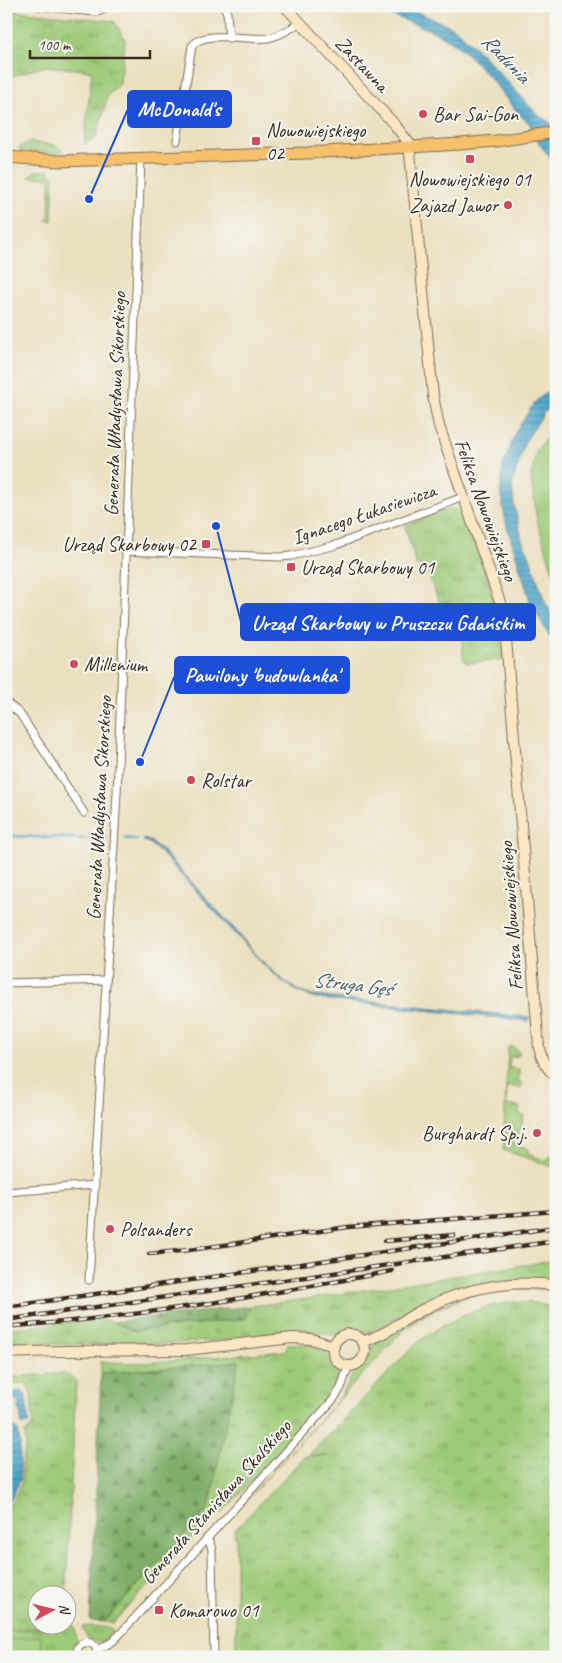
<svg xmlns="http://www.w3.org/2000/svg" width="562" height="1663" font-family="Caveat,sans-serif">
  <style>
    .grass { fill: url(#grass-tufts); stroke: #6c7a4a }
    .forest { fill: url(#forest-firs); stroke: #5c6c43 }
    .garden { fill: #9dca77; stroke: #6c7a4a }
    .water { fill: url(#water-rules); stroke: #446874 }
    .lines { fill: none; stroke-linecap: round; stroke-linejoin: round }
    .stream { stroke: #4ea6cb; stroke-width: 2.5 }
    .street-casing { stroke: #796a56; stroke-width: 9 }
    .secondary-casing { stroke: #796a56; stroke-width: 12 }
    .primary-casing { stroke: #796a56; stroke-width: 13 }
    .street { stroke: #fff; stroke-width: 7 }
    .secondary { stroke: #fce6c4; stroke-width: 10 }
    .primary { stroke: #f7c06c; stroke-width: 11 }
    .rail-casing { stroke: #3b2a1e; stroke-width: 4.5 }
    .rail { stroke: #f6f6f2; stroke-width: 2.5; stroke-dasharray: 8; stroke-linecap: butt }
    .poi-dot { fill: #d1495b; stroke: #f6f6f2; stroke-width: 2 }
    .labels { text-anchor: middle; dominant-baseline: central; stroke-width: 4; stroke-linejoin: round; paint-order: stroke }
    .street-label { font-size: 20px; fill: #3b2a1e; stroke: #f6f6f2 }
    .poi-label { font-size: 20px; fill: #3b2a1e; stroke: #f6f6f2; text-anchor: start }
    .water-label { font-size: 21px; font-style: italic; fill: #435c63; stroke: #f6f6f2 }
    .leader { fill: none; stroke: #1d4ed8; stroke-width: 2 }
    .callout-dot { fill: #1d4ed8; stroke: #f6f6f2; stroke-width: 2 }
    .callout { fill: #1d4ed8; stroke: #1d4ed8; stroke-width: 2 }
    .callout-label { font-size: 21px; text-anchor: middle; font-weight: bold; fill: #fff }
  </style>
  <defs>
    <pattern id="grass-tufts" width="24" height="20" patternUnits="userSpaceOnUse" patternTransform="scale(1.25)"><rect width="24" height="20" fill="#9dca77"/><path d="M3 7l-1-3M5 7V3M7 7l1-3M15 17l-1-3M17 17v-4M19 17l1-3" fill="none" stroke="#81a461"/></pattern>
    <pattern id="forest-firs" width="22" height="20" patternUnits="userSpaceOnUse" patternTransform="scale(1.25)"><rect width="22" height="20" fill="#7eae68"/><path d="M5 1l3.5 6h-7zM16 11l3.5 6h-7z" fill="#688e55"/></pattern>
    <pattern id="water-rules" width="6" height="5" patternUnits="userSpaceOnUse" patternTransform="scale(1.25)"><rect width="6" height="5" fill="#4ea6cb"/><path d="M0 2.5h6" fill="none" stroke="#4287a4"/></pattern>
  </defs>
  <rect width="100%" height="100%" fill="#f6f6f2"/>
  <filter id="ink" filterUnits="userSpaceOnUse"><feTurbulence type="fractalNoise" baseFrequency=".02" numOctaves="2"/><feDisplacementMap in="SourceGraphic" scale="10" xChannelSelector="R" yChannelSelector="G"/><feConvolveMatrix kernelMatrix="1 2 1 2 8 2 1 2 1" color-interpolation-filters="sRGB"/></filter>
  <filter id="wash" filterUnits="userSpaceOnUse"><feTurbulence type="fractalNoise" baseFrequency=".0096" numOctaves="4" result="noise"/><feDisplacementMap in="SourceGraphic" scale="20" xChannelSelector="R" yChannelSelector="G"/><feGaussianBlur stdDeviation="1.12" result="paint"/><feColorMatrix in="noise" values="0 0 0 0 0 0 0 0 0 0 0 0 0 0 0 0 0 1.4 0 .05"/><feComposite in="paint" operator="in"/></filter>
  <g filter="url(#wash)">
    <rect width="100%" height="100%" fill="#ebe0bf"/>
    <g class="grass">
      <path d="M6,10l108,11 11,19 -5,44 -12,11 -12,43 -12,6 8,-73 -47,-5 -39,12z"/>
      <path d="M31,142l24,3 8,6 -5,2 -38,-3 -1,-3z"/>
      <path d="M34,171h15v3l5,2 -2,45h-5v-3h2l1,-40 -21,-1z"/>
      <path d="M457,509l10,10 25,73 8,35 3,33 -37,3 -3,-7 -1,-54h-23l-15,-37 -7,2 -12,-41 40,-16z"/>
      <path d="M508,1047h6l7,7h-4v3h-7l-1,11 10,1v13l3,1 -1,5 -14,-2 -1,19 14,2 -1,7 5,2 -7,23 -4,-1 -1,5 17,6 -2,5 21,7 2,-5 6,2v10l-53,-18z"/>
      <path d="M556,1260v21l-21,-2 -115,27 -55,28 -17,-2 -13,4 -20,-4 -15,-1 -74,9 -67,4h-117l-36,4v-19l93,-10 14,3 21,9 110,-12 7,-13 50,-6z"/>
      <path d="M521,1287l35,3c-59,-4 -111,4 -156,44l-172,186 112,-122 14,-26 13,-12 6,-15 33,-22 31,-16 18,-7 30,-8z"/>
      <path d="M513,1302l22,1 21,5v349h-320v-117l-2,-9 71,-75h24l-20,-1 108,-112c29,-22 59,-36 96,-41z"/>
      <path d="M288,1344c18,-1 35,0 45,17 9,15 5,20 -4,35l-108,118 -4,-3 -104,112 -9,-1 105,-115 29,-146 -57,6 -80,6v-11l42,1 142,-12z"/>
      <path d="M63,1373l13,7 -10,215 -28,1v30h12l-44,4v-121l8,-9 8,-19v-17l4,-19 -1,-12 8,-7 -2,-34 -5,-9 -19,2 -1,-7z"/>
      <path d="M74,1625l3,15 -4,17h-67v-25z"/>
      <path d="M91,1626l19,2 5,5c-14,13 -27,12 -33,-6z"/>
    </g>
    <g class="forest">
      <path d="M251,1306l-7,13 -110,12 -21,-9z"/>
      <path d="M239,1361l-30,146 -105,115 -14,-1 11,-248 80,-6z"/>
    </g>
    <g class="garden">
      <path d="M556,425v156l-19,-60 -6,-44 6,-27z"/>
      <path d="M41,1636l2,21h-37v-17z"/>
    </g>
    <g class="water">
      <path d="M370,6h32l46,19 10,6 24,23 56,61 15,10 3,5v35l-16,-20 -11,-22 -10,-9c-22,-26 -45,-60 -75,-77 -23,-13 -50,-19 -74,-31z"/>
      <path d="M556,384v17l-12,12 -19,29 -13,43 2,19 8,36 7,14 16,48 11,20v25l-25,-43 -24,-77 -7,-34 3,-27 13,-35 19,-29z"/>
      <path d="M143,839l7,2 14,11c23,25 45,50 68,74 22,26 47,60 81,70l216,21v4l-202,-21c-27,-4 -41,-14 -61,-33l-103,-112 -14,-12 -6,-2z"/>
      <path d="M22,1391l4,5 3,28 -7,1 -4,-24 -4,-2 -8,1v-8z"/>
      <path d="M6,1407l2,14 10,10 2,14v35l-8,18 -6,7z"/>
    </g>
    <g class="lines">
      <g class="stream">
        <path d="M6,836l87,3 13,-1"/>
        <path d="M124,838l13,2"/>
      </g>
    </g>
  </g>
  <g filter="url(#ink)">
    <g class="lines">
      <defs>
        <g id="street">
          <path d="M40,6l55,6 5,-1 7,-5"/>
          <path d="M224,6l3,7 2,25"/>
          <path d="M177,141l15,-95c12,-17 57,-5 76,-8 11,-2 24,-10 32,-16"/>
          <path d="M125,551l155,6 11,-1 45,-11 127,-48"/>
          <path d="M6,702l14,12 64,99"/>
          <path d="M6,983l100,-3"/>
          <path d="M6,1192l89,-7"/>
          <path d="M89,1280l28,-487 24,-635"/>
          <path d="M206,1539l4,4 2,7 2,107"/>
          <path d="M97,1650l15,-8 8,-8 213,-234 8,-12 7,-21"/>
          <path d="M76,1657l2,-10c6,-6 12,-6 18,0l1,10"/>
        </g>
        <g id="secondary">
          <path d="M285,6l109,118 15,19 24,253 6,30 65,188 35,434c2,12 7,20 17,29"/>
          <circle cx="349" cy="1350" r="16"/>
          <path d="M363,1342c10,-4 19,-8 28,-13 12,-8 24,-16 37,-22 39,-20 84,-27 128,-22"/>
          <path d="M6,1353l54,-2 126,-1 107,-12 18,1 23,7"/>
        </g>
        <path id="primary" d="M6,157l53,4 248,-8 153,-9 36,-3 60,-9"/>
      </defs>
      <use href="#street" class="street-casing"/>
      <use href="#secondary" class="secondary-casing"/>
      <use href="#primary" class="primary-casing"/>
      <use href="#street" class="street"/>
      <use href="#secondary" class="secondary"/>
      <use href="#primary" class="primary"/>
      <defs>
        <g id="rail">
          <path d="M385,1241l69,-6"/>
          <path d="M149,1254l40,-4 159,-23 208,-16"/>
          <path d="M6,1307l550,-80"/>
          <path d="M6,1320l550,-79"/>
          <path d="M14,1326c127,-9 253,-31 378,-55"/>
        </g>
      </defs>
      <use href="#rail" class="rail-casing"/>
      <use href="#rail" class="rail"/>
    </g>
  </g>
  <g class="poi-dot">
    <circle cx="423" cy="114" r="5"/>
    <rect x="251" y="136" width="10" height="10" rx="2.5"/>
    <rect x="465" y="154" width="10" height="10" rx="2.5"/>
    <circle cx="508" cy="205" r="5"/>
    <rect x="201" y="539" width="10" height="10" rx="2.5"/>
    <rect x="286" y="562" width="10" height="10" rx="2.5"/>
    <circle cx="74" cy="664" r="5"/>
    <circle cx="191" cy="780" r="5"/>
    <circle cx="537" cy="1133" r="5"/>
    <circle cx="110" cy="1229" r="5"/>
    <rect x="154" y="1605" width="10" height="10" rx="2.5"/>
  </g>
  <g class="labels">
    <g class="street-label">
      <text transform="translate(362 64) rotate(47)">Zastawna</text>
      <text transform="translate(115 404) rotate(-88)">Generała Władysława Sikorskiego</text>
      <text transform="translate(486 510) rotate(70)">Feliksa Nowowiejskiego</text>
      <text transform="translate(364 514) rotate(-19)">Ignacego Łukasiewicza</text>
      <text transform="translate(99 808) rotate(-87)">Generała Władysława Sikorskiego</text>
      <text transform="translate(511 916) rotate(-94)">Feliksa Nowowiejskiego</text>
      <text transform="translate(216 1502) rotate(-48)">Generała Stanisława Skalskiego</text>
    </g>
    <g class="poi-label">
      <text x="433" y="114">Bar Sai-Gon</text>
      <text x="266" y="130">Nowowiejskiego<tspan x="266" dy="23">02</tspan></text>
      <text x="470" y="179" text-anchor="middle">Nowowiejskiego 01</text>
      <text x="498" y="205" text-anchor="end">Zajazd Jawor</text>
      <text x="196" y="544" text-anchor="end">Urząd Skarbowy 02</text>
      <text x="301" y="567">Urząd Skarbowy 01</text>
      <text x="84" y="664">Millenium</text>
      <text x="201" y="780">Rolstar</text>
      <text x="527" y="1133" text-anchor="end">Burghardt Sp.j.</text>
      <text x="120" y="1229">Polsanders</text>
      <text x="169" y="1610">Komarowo 01</text>
    </g>
    <g class="water-label">
      <text transform="translate(506 58) rotate(46)">Radunia</text>
      <text transform="translate(352 984) rotate(7)">Struga Gęś</text>
    </g>
  </g>
  <path class="leader" d="M89 199L128 109M216 526L241 622M140 762L175 675"/>
  <g class="callout-dot">
    <circle cx="89" cy="199" r="5"/>
    <circle cx="216" cy="526" r="5"/>
    <circle cx="140" cy="762" r="5"/>
  </g>
  <g class="callout">
    <rect x="128" y="91" width="103" height="36" rx="5"/>
    <rect x="241" y="604" width="294" height="36" rx="5"/>
    <rect x="175" y="657" width="174" height="36" rx="5"/>
  </g>
  <g class="callout-label">
    <text x="179" y="116">McDonald's</text>
    <text x="388" y="630">Urząd Skarbowy w Pruszczu Gdańskim</text>
    <text x="262" y="682">Pawilony 'budowlanka'</text>
  </g>
  <rect width="562" height="1663" fill="none" stroke="#f6f6f2" stroke-width="25"/>
  <g transform="translate(52 1610) rotate(83)"><circle r="24" fill="#f6f6f2" stroke="#aba49d"/>
  <path d="M0-4L9 19L0 12L-9 19Z" fill="#d1495b"/>
  <text y="-8" font-size="14" font-weight="bold" text-anchor="middle" fill="#3b2a1e">N</text>
  </g>
  <path d="M30 50v8h120v-8" fill="none" stroke="#3b2a1e" stroke-width="2.5"/>
  <text x="38" y="50" font-size="15" fill="#3b2a1e" stroke="#f6f6f2" stroke-width="4" paint-order="stroke">100 m</text>
</svg>
